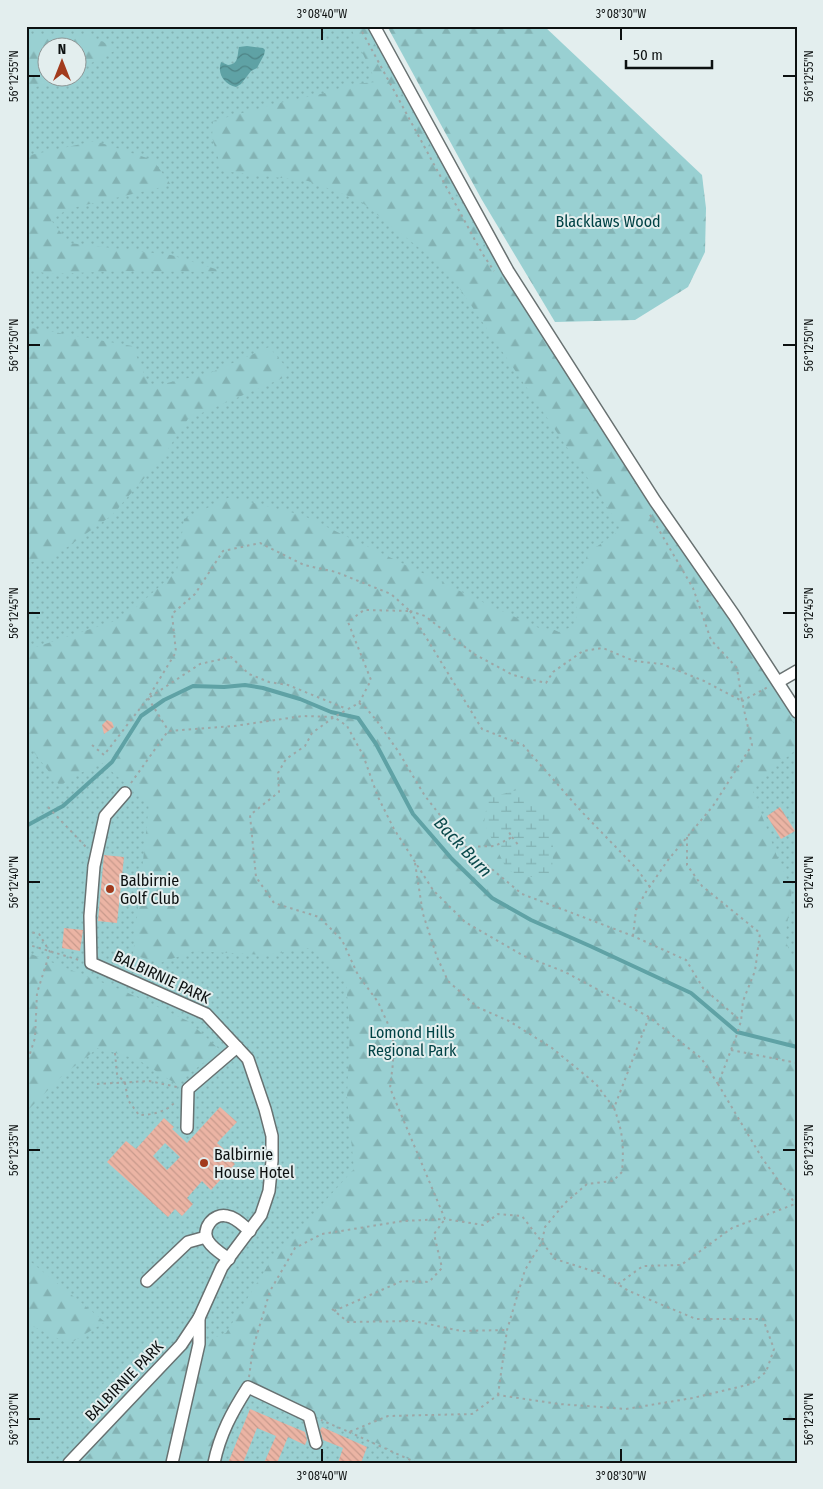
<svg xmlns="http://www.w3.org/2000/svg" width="823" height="1489" font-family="'Fira Sans Condensed',sans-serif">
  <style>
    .green { fill: url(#green-dots); fill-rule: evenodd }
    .forest { fill: url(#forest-firs) }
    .wetland { fill: url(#wetland-marsh) }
    .water { fill: url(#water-waves) }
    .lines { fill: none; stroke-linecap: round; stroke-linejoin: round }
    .stream { stroke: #5fa2a5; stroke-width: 4 }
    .building { fill: url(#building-back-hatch); fill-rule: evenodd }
    .minor-casing { stroke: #687171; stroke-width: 14 }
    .path { stroke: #9da6a6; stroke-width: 2; stroke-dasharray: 2.5 4; stroke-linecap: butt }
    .minor { stroke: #fff; stroke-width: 11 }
    .ticks { fill: none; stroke: #0d1111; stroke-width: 2 }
    .poi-dot { fill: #a23b1d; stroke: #e3eeee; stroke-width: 2 }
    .labels { text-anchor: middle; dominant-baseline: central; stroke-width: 4; stroke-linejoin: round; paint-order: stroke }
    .park-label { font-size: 16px; fill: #004245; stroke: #e3eeee }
    .poi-label { font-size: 16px; fill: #0d1111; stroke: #e3eeee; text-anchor: start }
    .street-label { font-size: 16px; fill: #0d1111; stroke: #e3eeee }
    .water-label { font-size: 18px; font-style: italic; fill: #0a494b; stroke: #e3eeee }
    .neatline { fill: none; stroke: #0d1111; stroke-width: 2 }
    .ticks-label { font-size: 12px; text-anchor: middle; fill: #0d1111 }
  </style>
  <defs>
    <pattern id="green-dots" width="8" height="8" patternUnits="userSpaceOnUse" patternTransform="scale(1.25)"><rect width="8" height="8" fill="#99d0d2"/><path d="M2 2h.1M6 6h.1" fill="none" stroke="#83b2b3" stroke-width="1.8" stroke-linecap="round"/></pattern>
    <pattern id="forest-firs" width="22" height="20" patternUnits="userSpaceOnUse" patternTransform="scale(1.25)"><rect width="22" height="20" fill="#99d0d2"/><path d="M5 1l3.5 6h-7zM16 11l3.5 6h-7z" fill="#83b2b3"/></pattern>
    <pattern id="wetland-marsh" width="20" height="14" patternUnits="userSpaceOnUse" patternTransform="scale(1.25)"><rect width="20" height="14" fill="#99d0d2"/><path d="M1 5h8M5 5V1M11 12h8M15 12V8" fill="none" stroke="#83b2b3"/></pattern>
    <pattern id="water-waves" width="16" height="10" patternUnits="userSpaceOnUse" patternTransform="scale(1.25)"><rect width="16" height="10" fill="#5fa2a5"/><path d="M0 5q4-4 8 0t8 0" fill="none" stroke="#4d8385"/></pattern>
    <pattern id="building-back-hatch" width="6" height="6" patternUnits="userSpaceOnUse" patternTransform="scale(1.25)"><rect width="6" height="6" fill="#ebb4a4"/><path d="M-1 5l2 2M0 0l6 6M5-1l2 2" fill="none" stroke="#c89a8c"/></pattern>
  </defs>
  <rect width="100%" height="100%" fill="#e3eeee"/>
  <path class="green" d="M26,26h348c85,157 177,309 272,460 49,78 97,157 151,232v745h-771zM48,48h30v30h-30z"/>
  <g class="forest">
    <path d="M350,26h15l123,225 161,253 6,-3 122,190 20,39v19l-46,37 27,73 14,31 -7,49 12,32v492h-375l-174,-76 -34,76h-133l104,-113 41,-17 44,-71 84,-93 -7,-73 3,-65 -4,-49 -36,-34 -44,7 -72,-4 -34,12 -27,-8 16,-151 -47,-41 -28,13 -14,10 -34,-44v-95h10l88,-29 53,-47 7,-52 46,-22 72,18 191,92 46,21 13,1 7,3 17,-7 1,-46 12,-27 33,-23 -174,-258 -89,-71 -51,-19 -86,-10 -10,-34 1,-16 62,-17 50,-11 28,-9 23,-2z"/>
    <path d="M387,26h157l158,149 4,33 -1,44 -17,35 -53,33 -80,2 -73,-122z"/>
    <path d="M86,34l32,15 -40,21v-22h-30v30h16l-38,12v-55z"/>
    <path d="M95,141l58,19 18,25 -103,24 -17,11 18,23 102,12 54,17 -102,-1 -74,3 -23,-5v-113z"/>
    <path d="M26,327l106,19 18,41 60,-14 59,-26 23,27 -104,45 -26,39 -51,58 -62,44 -23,3z"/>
    <path d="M26,952l100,40 62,29 32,29 -44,34 -39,-25 -39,-11 -36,28 -36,36z"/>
    <path d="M26,1258l79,64 -36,22 -43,-21z"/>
  </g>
  <path class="wetland" d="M517,790l32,25 4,30 -1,32h-32l-14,-9 -22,-45 4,-25z"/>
  <path class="water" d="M247,46l16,2 2,2 -1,5 -7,13 -6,3 -10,13 -5,3c-12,-3 -19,-13 -15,-25l7,3c11,-1 9,-9 11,-18z"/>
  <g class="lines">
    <path class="stream" d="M26,826l37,-20 49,-44 29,-46 23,-16 29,-14 31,1 21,-2 18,3 37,11 31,13 27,6 18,26 37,70 39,45 40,39 39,22 59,26 101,47 46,39 60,15"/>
  </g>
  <g class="building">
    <path d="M107,720l5,2 2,5 -10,7 -2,-9z"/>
    <path d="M780,807l15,24 -14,8 -14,-23z"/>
    <path d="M104,855l20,2 -7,66 -19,-2z"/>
    <path d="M64,928l19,2 -3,21 -18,-3z"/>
    <path d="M220,1107l17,15 -20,21 8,7 -2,2 12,12 -24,26 -9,-9 -15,17 6,6 -11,12 -7,-7 -7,8 -61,-55 19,-21 10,8 28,-31 10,9 -2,2 15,14zM165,1143l15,14 -13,13 -14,-14z"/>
    <path d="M250,1409l55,23 2,8 -2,5 -17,-8 -11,26h-13l12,-27 -19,-8 -14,35h-15z"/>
    <path d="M322,1427l45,20 -6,16h-23l5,-15 -20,-8 -3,-10z"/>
  </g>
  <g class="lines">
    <defs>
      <g id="minor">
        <path d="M374,26l134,245 147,230 79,114 63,97"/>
        <path d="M778,682l19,-11"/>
        <path d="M187,1128l1,-39 49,-42"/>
        <path d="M229,1259c-7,-5 -16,-10 -21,-18 -7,-12 5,-28 19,-25 9,1 16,10 23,15"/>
        <path d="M147,1281l41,-39 18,-5"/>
        <path d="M69,1463l112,-118 18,-27 23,-51 39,-52 8,-24 3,-30v-25l-7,-27 -17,-50 -42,-45 -115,-51 -1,-47 4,-50 11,-50 20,-23"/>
        <path d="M172,1463l27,-119v-26"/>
        <path d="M214,1463c6,-29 18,-51 34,-76l61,29 7,27"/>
      </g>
    </defs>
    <use href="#minor" class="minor-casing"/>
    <g class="path">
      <path d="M359,26l123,227 12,18"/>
      <path d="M410,611l15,5 49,38 39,21 33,8 7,-11 30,-21 20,-3 31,13 28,3 42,17 38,20 -5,-33 -26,-28 -18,-52 -44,-75"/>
      <path d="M410,611l72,118 41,16 58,66 56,58 13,18"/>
      <path d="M150,697l50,-33 31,-7 18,17 20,8 19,3 59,24"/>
      <path d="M148,698l20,32"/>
      <path d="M359,703l7,5 11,13 21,30 27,45 40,51 57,47 111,42 53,24 17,28 38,33"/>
      <path d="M92,745l12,10 44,-57 28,-46 -4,-38 23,-20 28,-43 37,-8 44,22 32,7 55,22 19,17 -46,-1 -16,12 23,58 -12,23 -25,14 -22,16 -7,13 -19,13 -8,14 1,19 -29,23 6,62 18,26 45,14 23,23 16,35 20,27 15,33v28l-3,25 55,131 38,6 15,-11 24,2 33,43 44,14 30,18 67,28h67l11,30 -8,23 -15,12 -58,14 -67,11 -67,-5 -61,-9 -26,19 -84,2 -39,16 -28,-12"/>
      <path d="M131,783l37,-52 66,-5 69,-10 31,1 13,9 16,29 15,42 16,32 39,61 32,32 59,34 41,16 84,45 52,41 17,26"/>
      <path d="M48,807l38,40"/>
      <path d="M512,837l7,9"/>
      <path d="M687,837v28l15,21 58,47 -5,38 -12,30 -2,20 -5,16 -18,47 44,74 35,48"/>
      <path d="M465,847l30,-1 17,-9 -5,-8"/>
      <path d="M415,863l8,51 14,43 11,24 29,26 32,14 43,27 44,36 18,24"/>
      <path d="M26,931l13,3 11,18 -13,41 -2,45 -9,28"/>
      <path d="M633,936l3,-26 10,-18 22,-32 45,-54 39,-61 -10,-44 26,-14"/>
      <path d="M26,944l53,16"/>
      <path d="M731,1050l66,13"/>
      <path d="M115,1053l2,21 8,9 3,17 11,15c13,0 27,-3 36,-13"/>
      <path d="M97,1084l52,-3 28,6"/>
      <path d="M618,1284l25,-18 38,-1 51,-37 63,-24"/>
      <path d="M332,1309l16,13 66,-1 47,10 46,-1"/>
      <path d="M334,1311l68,-30 27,1 13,-14 -8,-34 11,-15"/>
      <path d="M249,1377l4,-29 17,-57 25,-43 27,-14 81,-13 42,-2"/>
      <path d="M498,1395l9,-65 18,-60 17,-28 3,-15 20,-24 22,-19 26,-3 9,-9c2,-26 1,-40 -8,-64l35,-91"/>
      <path d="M349,1432l68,31"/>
    </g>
    <use href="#minor" class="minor"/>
  </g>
  <path class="ticks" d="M322,28v12M621,28v12M28,76h12M783,76h13M28,345h12M783,345h13M28,613h12M783,613h13M28,882h12M783,882h13M28,1150h12M783,1150h13M28,1419h12M783,1419h13M322,1449v13M621,1449v13"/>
  <g class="poi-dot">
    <circle cx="110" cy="889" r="5"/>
    <circle cx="204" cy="1163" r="5"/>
  </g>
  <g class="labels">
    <g class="park-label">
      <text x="608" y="221">Blacklaws Wood</text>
      <text x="412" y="1032">Lomond Hills<tspan x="412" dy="18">Regional Park</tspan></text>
    </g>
    <g class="poi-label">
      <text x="120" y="880">Balbirnie<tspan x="120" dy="18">Golf Club</tspan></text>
      <text x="214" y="1154">Balbirnie<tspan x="214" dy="18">House Hotel</tspan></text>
    </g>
    <g class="street-label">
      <text transform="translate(162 977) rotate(25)">BALBIRNIE PARK</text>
      <text transform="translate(124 1381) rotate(-46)">BALBIRNIE PARK</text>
    </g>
    <g class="water-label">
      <text transform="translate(463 847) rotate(47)">Back Burn</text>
    </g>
  </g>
  <rect width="823" height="1489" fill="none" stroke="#e3eeee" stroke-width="55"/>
  <g transform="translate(62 62)"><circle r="24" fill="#e3eeee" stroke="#8d9696"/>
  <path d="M0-4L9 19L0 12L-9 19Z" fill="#a23b1d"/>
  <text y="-8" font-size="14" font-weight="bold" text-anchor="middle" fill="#0d1111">N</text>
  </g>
  <path d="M626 60v8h86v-8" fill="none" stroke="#0d1111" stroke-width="2.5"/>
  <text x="633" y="60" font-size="15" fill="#0d1111" stroke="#e3eeee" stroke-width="4" paint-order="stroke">50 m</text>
  <rect x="28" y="28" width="768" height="1434" class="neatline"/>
  <g class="ticks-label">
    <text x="322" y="18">3°08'40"W</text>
    <text x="621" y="18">3°08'30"W</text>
    <text transform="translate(14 76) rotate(-90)" y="4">56°12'55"N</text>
    <text transform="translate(809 76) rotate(-90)" y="4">56°12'55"N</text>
    <text transform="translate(14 345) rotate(-90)" y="4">56°12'50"N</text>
    <text transform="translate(809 345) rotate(-90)" y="4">56°12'50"N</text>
    <text transform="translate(14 613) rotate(-90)" y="4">56°12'45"N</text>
    <text transform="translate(809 613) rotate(-90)" y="4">56°12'45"N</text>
    <text transform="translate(14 882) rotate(-90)" y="4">56°12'40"N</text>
    <text transform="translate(809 882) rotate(-90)" y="4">56°12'40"N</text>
    <text transform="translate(14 1150) rotate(-90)" y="4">56°12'35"N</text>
    <text transform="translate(809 1150) rotate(-90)" y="4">56°12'35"N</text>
    <text transform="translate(14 1419) rotate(-90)" y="4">56°12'30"N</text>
    <text transform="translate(809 1419) rotate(-90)" y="4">56°12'30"N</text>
    <text x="322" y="1480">3°08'40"W</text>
    <text x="621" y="1480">3°08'30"W</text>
  </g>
</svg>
